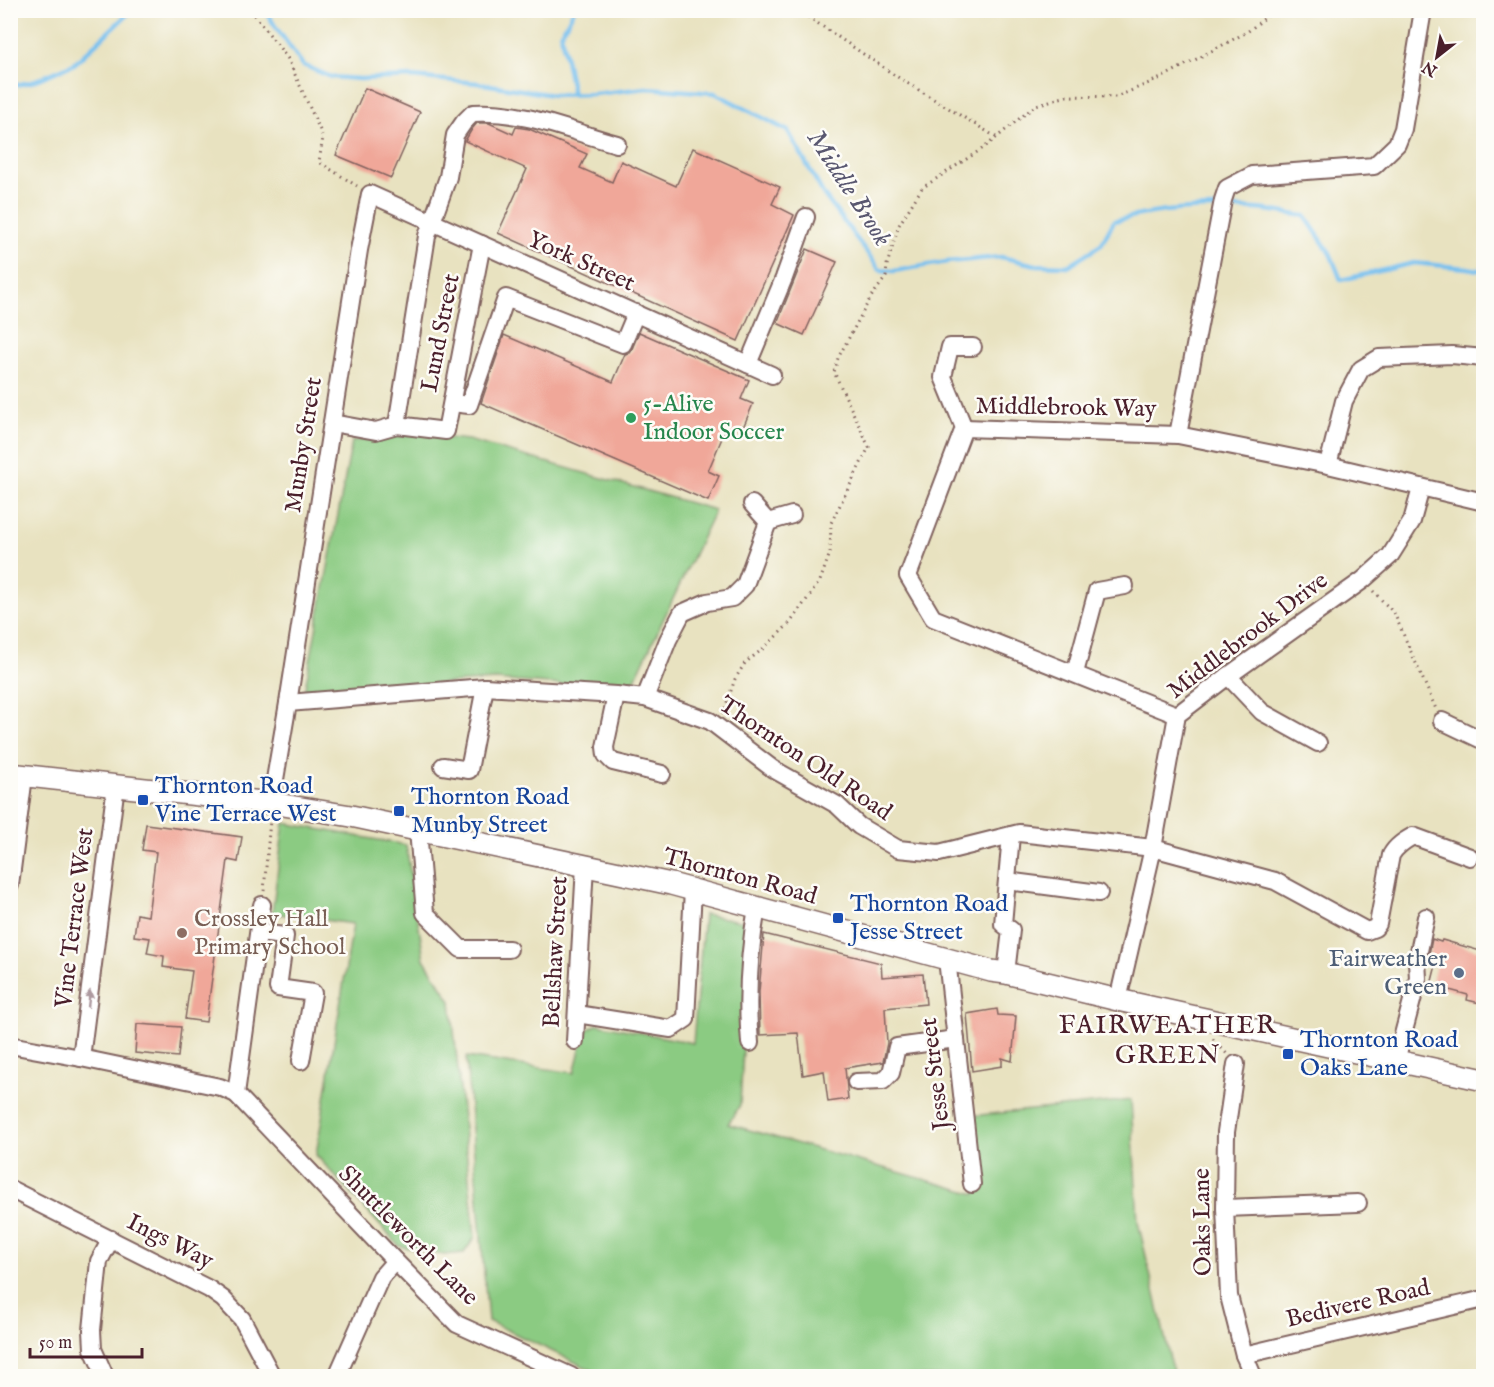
<svg xmlns="http://www.w3.org/2000/svg" width="1494" height="1387" font-family="'IM FELL English',serif">
  <style>
    .green { fill: #8bcb82; stroke: #6a7556; stroke-width: 1.5 }
    .lines { fill: none; stroke-linecap: round; stroke-linejoin: round }
    .stream { stroke: #76c0ef; stroke-width: 4.5 }
    .building { fill: #f0a799 }
    .minor-casing { stroke: #81635f; stroke-width: 20 }
    .major-casing { stroke: #81635f; stroke-width: 24 }
    .path { stroke: #81635f; stroke-width: 3; stroke-dasharray: 1.5 4.5; stroke-linecap: butt }
    .minor { stroke: #fff; stroke-width: 16 }
    .major { stroke: #fff; stroke-width: 21 }
    .oneway { fill: #ae9aa0 }
    .leisure-dot { fill: #2e9e5b; stroke: #fdfcf7; stroke-width: 2 }
    .transit-dot { fill: #1a4fb4; stroke: #fdfcf7; stroke-width: 2 }
    .education-dot { fill: #8d6e63; stroke: #fdfcf7; stroke-width: 2 }
    .service-dot { fill: #5c6f8a; stroke: #fdfcf7; stroke-width: 2 }
    .labels { text-anchor: middle; dominant-baseline: central; stroke-width: 5; stroke-linejoin: round; paint-order: stroke }
    .street-label { font-size: 24px; fill: #4a1f2b; stroke: #fdfcf7 }
    .leisure-label { font-size: 24px; fill: #27864d; stroke: #fdfcf7; text-anchor: start }
    .transit-label { font-size: 24px; fill: #164399; stroke: #fdfcf7; text-anchor: start }
    .education-label { font-size: 24px; fill: #785e54; stroke: #fdfcf7; text-anchor: start }
    .service-label { font-size: 24px; fill: #4e5e75; stroke: #fdfcf7; text-anchor: end }
    .water-label { font-size: 26px; font-style: italic; fill: #595770; stroke: #fdfcf7 }
    .neighbourhood-label { font-size: 26px; letter-spacing: 1.5px; fill: #4a1f2b; stroke: #fdfcf7 }
  </style>
  <rect width="100%" height="100%" fill="#fdfcf7"/>
  <filter id="ink" filterUnits="userSpaceOnUse"><feTurbulence type="fractalNoise" baseFrequency=".0167" numOctaves="2"/><feDisplacementMap in="SourceGraphic" scale="12" xChannelSelector="R" yChannelSelector="G"/><feConvolveMatrix kernelMatrix="1 2 1 2 8 2 1 2 1" color-interpolation-filters="sRGB"/></filter>
  <filter id="wash" filterUnits="userSpaceOnUse"><feTurbulence type="fractalNoise" baseFrequency=".008" numOctaves="4" result="noise"/><feDisplacementMap in="SourceGraphic" scale="24" xChannelSelector="R" yChannelSelector="G"/><feGaussianBlur stdDeviation="1.35" result="paint"/><feColorMatrix in="noise" values="0 0 0 0 0 0 0 0 0 0 0 0 0 0 0 0 0 1.4 0 .05"/><feComposite in="paint" operator="in"/></filter>
  <g filter="url(#wash)">
    <rect width="100%" height="100%" fill="#e8e2c0"/>
    <g class="green">
      <path d="M413,434l55,6 247,70 -85,180 -135,-10 -191,13 48,-252z"/>
      <path d="M284,823l122,22 18,114 27,42 24,236 -11,16 -20,2 -45,-9 -83,-91 37,-231 -81,-11z"/>
      <path d="M704,914l46,9 -10,182 -12,19 248,70 -5,-78 160,-16 7,122 36,154h-570l-116,-55 -22,-264 108,16 11,-42 13,-7 95,19z"/>
    </g>
    <g class="lines">
      <g class="stream">
        <path d="M265,10l10,16 28,39 28,12 29,2 52,-2 65,6 76,12 41,-1 52,-6 69,5 73,38 36,64 56,75 14,1 53,-9 54,-5 35,8 32,1 33,-21 13,-24c43,-12 96,-15 141,-12 17,1 34,5 50,7l25,37 11,27 73,-17 53,5 17,3"/>
        <path d="M10,86l21,-4 43,-18 58,-54"/>
        <path d="M573,95l-12,-61 13,-24"/>
      </g>
    </g>
    <g id="blocks">
      <g class="building">
        <path d="M365,88l55,24 -29,66 -55,-23z"/>
        <path d="M477,123h12l24,11 3,-7 13,2 58,25 -7,14 32,14 9,-21 55,25 17,-38 87,39 -8,17 22,11 -56,126 -240,-108 29,-64 -62,-28 7,-12z"/>
        <path d="M807,249l30,13 -33,73 -27,-12z"/>
        <path d="M639,332l110,48 -8,19 12,5 -14,33 -14,-6 -17,40 11,5 -11,25 -227,-98 23,-68 109,47 12,-28 4,-1 3,-4z"/>
        <path d="M146,824l96,13 -4,25 -10,-2 -22,162 -21,-3 7,-48 -29,-4 1,-11 -17,-3 3,-15 -16,-2 3,-22 11,2 8,-64 -14,-2z"/>
        <path d="M764,934l117,29 1,14 41,-3 3,30 -41,4 2,35 -4,19 -38,6 3,31 -20,3 -4,-31 -21,4 -5,-42 -38,2 -1,-43z"/>
        <path d="M1432,939l9,3 1,-2 42,12v52l-17,-4 1,-5 -37,-10 6,-24 -9,-2z"/>
        <path d="M997,1009l1,6 18,1 -4,45 -10,-3v8l-30,5 -5,-57z"/>
        <path d="M137,1024l44,3 -3,30 -43,-4z"/>
      </g>
    </g>
  </g>
  <g filter="url(#ink)">
    <use href="#blocks" fill-opacity="0" stroke="#81635f" stroke-width="1.5"/>
    <g class="lines">
      <defs>
        <g id="minor">
          <path d="M748,364l36,-86 22,-61"/>
          <path d="M452,403l17,2 37,-107 117,46 13,-31"/>
          <path d="M332,423l44,8 21,-6 49,6 36,-187"/>
          <path d="M397,425l30,-189 21,-59 7,-42 9,-13 9,-9c50,-3 96,18 144,31"/>
          <path d="M964,428l-21,-51 7,-30h23"/>
          <path d="M1178,435l45,-235 4,-12 25,-13 122,-9 23,-22 6,-15 20,-119"/>
          <path d="M1328,465l16,-64 17,-32 18,-11 73,-3 32,3"/>
          <path d="M768,522l24,-7"/>
          <path d="M1075,673l22,-82 28,-5"/>
          <path d="M1228,676l34,36 56,31"/>
          <path d="M616,695l-11,52 1,8 7,7 49,12"/>
          <path d="M645,698l23,-58 14,-27 25,-11 25,-4 13,-13 23,-63 -16,-18"/>
          <path d="M288,703l71,-453 11,-56 402,181"/>
          <path d="M1177,715l-244,-97 -25,-42 56,-148 214,7 150,30 156,37"/>
          <path d="M1442,721l42,20"/>
          <path d="M443,766l26,4 16,-83"/>
          <path d="M271,803l17,-100 197,-16 131,8 29,3 65,23 63,48 64,36 22,21 39,23 41,4 80,-20 134,15 122,33 92,50 8,-3 3,-4 13,-69c5,-9 13,-14 22,-19l57,21"/>
          <path d="M418,830l7,83 36,36h48"/>
          <path d="M1007,881l92,12"/>
          <path d="M10,885l14,-109"/>
          <path d="M262,905l-26,189 159,167 62,63 114,52"/>
          <path d="M259,933l26,3 -7,52 35,5 -12,68"/>
          <path d="M947,959l25,225"/>
          <path d="M1006,973l5,-43 -8,-6 8,-89"/>
          <path d="M1118,1000l35,-152 24,-133 51,-39 135,-96 27,-24 22,-35 9,-33"/>
          <path d="M577,1014l94,15 15,-10 7,-129"/>
          <path d="M575,1041l10,-175"/>
          <path d="M750,1043c-4,-47 -1,-90 7,-136"/>
          <path d="M10,1045l71,13 139,29 16,7"/>
          <path d="M81,1058l35,-273"/>
          <path d="M1396,1061l22,-83 -1,-17 9,-44"/>
          <path d="M1236,1064l-10,68 -1,76 4,88 15,59 9,21"/>
          <path d="M856,1082l27,-1 8,-8 6,-26 59,-8"/>
          <path d="M10,1189l199,100 14,10 19,20 30,57"/>
          <path d="M1225,1208l133,-5"/>
          <path d="M1244,1355l240,-56"/>
          <path d="M105,1376l-12,-27 -1,-19 7,-69 12,-22"/>
          <path d="M337,1376l44,-99 14,-16"/>
        </g>
        <path id="major" d="M10,774l261,29 80,13 320,68 320,87 15,2 112,27 366,80"/>
      </defs>
      <use href="#minor" class="minor-casing"/>
      <use href="#major" class="major-casing"/>
      <g class="path">
        <path d="M251,10l37,49 35,78 -4,25 38,24"/>
        <path d="M798,10l101,68 97,59"/>
        <path d="M1373,591l21,22 42,96"/>
        <path d="M723,714l12,-35 10,-16 19,-15 26,-25 30,-42 10,-28 1,-30 38,-76 -35,-75 4,-14 33,-61 15,-20 1,-12 12,-40 23,-37 63,-41 51,-42 31,-9 49,1 45,-19 86,-46 28,-22"/>
        <path d="M264,891l6,-71"/>
        <path d="M1213,1039l14,15"/>
      </g>
      <use href="#minor" class="minor"/>
      <use href="#major" class="major"/>
    </g>
    <defs><path id="oneway-solid" d="M-6-.8H1V-3.2L6.5 0L1 3.2V.8H-6Z" transform="scale(1.5)"/></defs>
    <use class="oneway" href="#oneway-solid" transform="translate(89 999) rotate(-83)"/>
  </g>
  <circle class="leisure-dot" cx="631" cy="418" r="6"/>
  <g class="transit-dot">
    <rect x="137" y="794" width="12" height="12" rx="3"/>
    <rect x="393" y="805" width="12" height="12" rx="3"/>
    <rect x="832" y="912" width="12" height="12" rx="3"/>
    <rect x="1282" y="1048" width="12" height="12" rx="3"/>
  </g>
  <circle class="education-dot" cx="182" cy="933" r="6"/>
  <circle class="service-dot" cx="1459" cy="973" r="6"/>
  <g class="labels">
    <g class="street-label">
      <text transform="translate(581 262) rotate(24)">York Street</text>
      <text transform="translate(441 333) rotate(-79)">Lund Street</text>
      <text transform="translate(1066 408) rotate(1)">Middlebrook Way</text>
      <text transform="translate(304 445) rotate(-81)">Munby Street</text>
      <text transform="translate(1248 636) rotate(-37)">Middlebrook Drive</text>
      <text transform="translate(805 759) rotate(34)">Thornton Old Road</text>
      <text transform="translate(740 877) rotate(15)">Thornton Road</text>
      <text transform="translate(75 918) rotate(-83)">Vine Terrace West</text>
      <text transform="translate(556 952) rotate(-87)">Bellshaw Street</text>
      <text transform="translate(936 1074) rotate(-97)">Jesse Street</text>
      <text transform="translate(1203 1222) rotate(-91)">Oaks Lane</text>
      <text transform="translate(408 1236) rotate(45)">Shuttleworth Lane</text>
      <text transform="translate(170 1242) rotate(27)">Ings Way</text>
      <text transform="translate(1358 1304) rotate(-13)">Bedivere Road</text>
    </g>
    <g class="leisure-label">
      <text x="643" y="404">5-Alive<tspan x="643" dy="28">Indoor Soccer</tspan></text>
    </g>
    <g class="transit-label">
      <text x="155" y="786">Thornton Road<tspan x="155" dy="28">Vine Terrace West</tspan></text>
      <text x="411" y="797">Thornton Road<tspan x="411" dy="28">Munby Street</tspan></text>
      <text x="850" y="904">Thornton Road<tspan x="850" dy="28">Jesse Street</tspan></text>
      <text x="1300" y="1040">Thornton Road<tspan x="1300" dy="28">Oaks Lane</tspan></text>
    </g>
    <g class="education-label">
      <text x="194" y="919">Crossley Hall<tspan x="194" dy="28">Primary School</tspan></text>
    </g>
    <g class="service-label">
      <text x="1447" y="959">Fairweather<tspan x="1447" dy="28">Green</tspan></text>
    </g>
    <g class="water-label">
      <text transform="translate(849 188) rotate(57)">Middle Brook</text>
    </g>
    <g class="neighbourhood-label">
      <text x="1168" y="1025">FAIRWEATHER<tspan x="1168" dy="30">GREEN</tspan></text>
    </g>
  </g>
  <rect width="1494" height="1387" fill="none" stroke="#fdfcf7" stroke-width="36"/>
  <g transform="translate(1437 57) rotate(211)" stroke="#fdfcf7" stroke-width="4.5" paint-order="stroke">
  <path d="M0-4.5L10 22L0 15L-10 22Z" fill="#4a1f2b"/>
  <text y="-9" font-size="16" font-weight="bold" text-anchor="middle" fill="#4a1f2b">N</text>
  </g>
  <path d="M30 1348v9h112v-9" fill="none" stroke="#4a1f2b" stroke-width="3"/>
  <text x="39" y="1348" font-size="18" fill="#4a1f2b" stroke="#fdfcf7" stroke-width="4.5" paint-order="stroke">50 m</text>
</svg>
